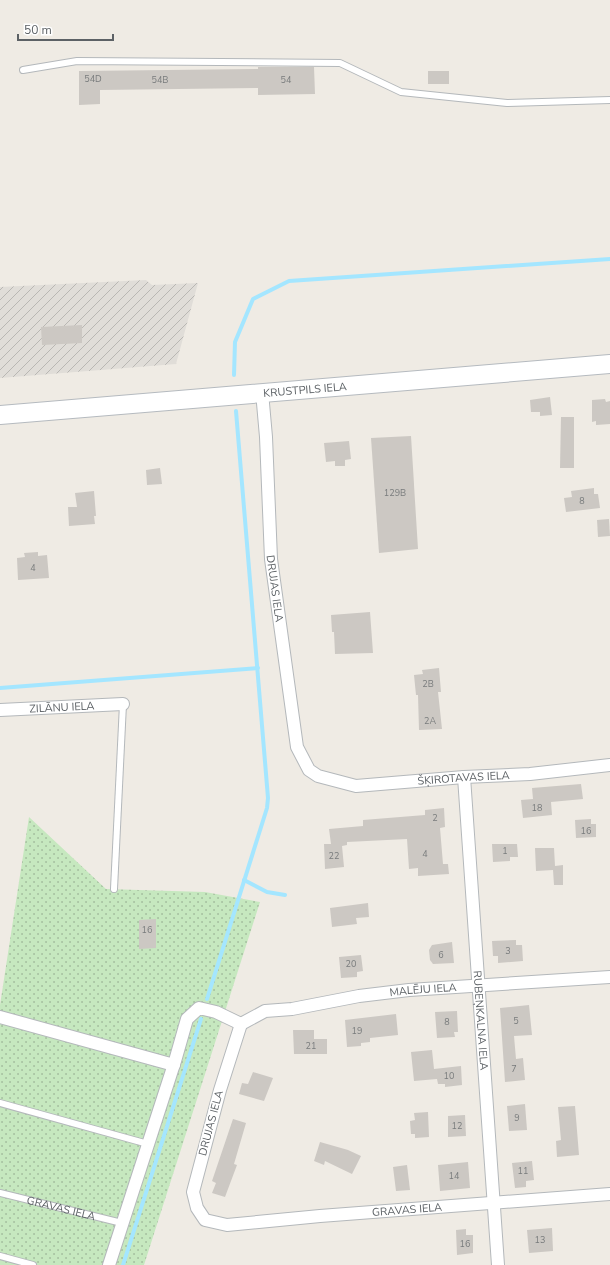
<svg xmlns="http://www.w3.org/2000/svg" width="610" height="1265" font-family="'Nunito Sans',sans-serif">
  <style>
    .industrial { fill: url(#industrial-furrows) }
    .garden { fill: url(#garden-dots) }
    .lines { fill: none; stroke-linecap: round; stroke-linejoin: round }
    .stream { stroke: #a4e6ff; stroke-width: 4 }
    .building { fill: #ccc8c3 }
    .lane-casing { stroke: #b4b8bb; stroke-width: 8 }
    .street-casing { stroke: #b4b8bb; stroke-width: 14 }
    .secondary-casing { stroke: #b5babf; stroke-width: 20 }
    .lane { stroke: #fff; stroke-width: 6 }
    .street { stroke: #fff; stroke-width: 12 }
    .secondary { stroke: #fff; stroke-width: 18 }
    .labels { text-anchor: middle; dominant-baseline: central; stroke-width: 3; stroke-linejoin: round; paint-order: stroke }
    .number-label { font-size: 9px; fill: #787b7c }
    .street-label { font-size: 11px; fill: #5c6165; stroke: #fff }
  </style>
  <defs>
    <pattern id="industrial-furrows" width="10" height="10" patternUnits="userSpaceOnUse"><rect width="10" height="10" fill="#e0ddd8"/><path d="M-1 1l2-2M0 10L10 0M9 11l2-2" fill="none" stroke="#b9b7b3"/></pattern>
    <pattern id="garden-dots" width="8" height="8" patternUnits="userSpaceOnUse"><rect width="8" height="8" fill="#c6e8bf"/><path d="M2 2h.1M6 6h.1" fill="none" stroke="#a4bf9f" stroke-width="1.8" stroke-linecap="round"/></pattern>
  </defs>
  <rect width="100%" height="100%" fill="#efebe4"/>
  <path class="industrial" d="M146,280l6,5 46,-2 -22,81 -176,14v-91z"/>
  <path class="garden" d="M29,817l77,72 99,3 55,10 -116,363h-144v-260z"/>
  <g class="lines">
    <g class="stream">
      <path d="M234,375l1,-33 18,-43 36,-18 321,-22"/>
      <path d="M0,688l258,-20"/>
      <path d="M244,880l23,12 18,3"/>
      <path d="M207,999l60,-191 1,-10 -32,-387"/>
      <path d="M123,1265l78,-246"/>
    </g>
  </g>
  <g class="building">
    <path d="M258,67h56l1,27 -57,1v-7l-158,2v14l-21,1v-34l179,-2z"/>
    <rect x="428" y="71" width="21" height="13"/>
    <path d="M82,325v18l-40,2 -1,-18z"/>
    <path d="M550,397l2,18 -12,1v-4h-9l-1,-12z"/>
    <path d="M605,399l1,3 4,-1v23l-14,1v-4l-4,1v-22z"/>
    <path d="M561,417h13v51h-14z"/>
    <path d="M411,436l7,113 -39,4 -8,-115z"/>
    <path d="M349,441l2,18 -6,1v6h-10v-5l-9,1 -2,-19z"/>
    <path d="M160,468l2,16 -15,1 -1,-15z"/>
    <path d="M594,488v6h4l2,14 -34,4 -2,-14 8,-1 -1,-6z"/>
    <path d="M94,491l2,25h-2l1,8 -26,2 -1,-19h9l-2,-14z"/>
    <path d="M609,519l1,17 -12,1 -1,-17z"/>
    <path d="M38,552v4l9,-1 2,23 -31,2 -1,-22 8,-1 -1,-4z"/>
    <path d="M370,612l3,41 -38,1 -1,-22h-2l-1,-17z"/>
    <path d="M439,668l2,24h-3l4,37 -23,1 -1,-35h-2l-2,-20 9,-1 -1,-4z"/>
    <path d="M581,784l2,15 -32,3 1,13 -29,3 -2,-18 12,-1 -1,-11z"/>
    <path d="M444,808l1,19 -5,1 3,36h5l1,10 -31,2v-8l-9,1 -2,-30 -60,3v3l-5,1 2,21 -19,2 -1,-25h7l-2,-15 34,-3v-6l62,-5v-5z"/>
    <path d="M591,819v5h5v13l-20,1 -1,-18z"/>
    <path d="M492,844h25l1,13h-8v4l-17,1z"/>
    <path d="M535,848h19l1,18 8,-1v20h-9l-1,-15 -17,1z"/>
    <path d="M368,903l1,14 -13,1 1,6 -25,3 -2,-19z"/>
    <path d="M156,919v29l-17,1v-29z"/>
    <path d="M516,940v5h6l1,16 -25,2v-7h-5l-1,-15z"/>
    <path d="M452,942l2,21 -21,1 -3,-4 -1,-10 3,-5z"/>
    <path d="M361,955l2,16 -6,1v5l-16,1 -2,-21z"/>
    <path d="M529,1005l3,30 -18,1 2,23 7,-1 2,22 -20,2 -5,-74z"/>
    <path d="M457,1011l1,21h-4l1,5 -18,1 -2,-26z"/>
    <path d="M396,1014l2,21 -28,3v4l-9,1v3l-14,1 -2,-27z"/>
    <path d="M293,1030h21v9h13v15h-33z"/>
    <path d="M432,1050l2,19 27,-3 1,19 -17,2v-3h-7l-1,-5 -23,2 -3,-29z"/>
    <path d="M253,1072l20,6 -9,23 -25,-7 3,-11 6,1z"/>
    <path d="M525,1104l2,26 -18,1 -2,-25z"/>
    <path d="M575,1106l4,49 -22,2 -1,-16 5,-1 -3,-33z"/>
    <path d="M428,1112l1,25 -14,1v-4h-4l-1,-13 5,-1 -1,-7z"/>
    <path d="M465,1115l1,21 -18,1v-21z"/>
    <path d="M233,1119l13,4 -12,41 3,1 -12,32 -13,-4 4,-10 -4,-2z"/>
    <path d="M320,1142l28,8 13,6 -9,18 -27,-13 -1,4 -10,-4z"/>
    <path d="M532,1161l2,19 -8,1v6l-11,1 -3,-25z"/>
    <path d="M468,1162l2,26 -30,3 -2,-26z"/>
    <path d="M407,1165l3,25 -14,1 -3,-24z"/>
    <path d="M552,1228l1,23 -24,2 -2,-23z"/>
    <path d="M466,1229v6h7v18l-16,2 -1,-25z"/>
  </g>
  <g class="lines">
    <defs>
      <g id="lane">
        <path d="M23,70l54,-9 263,2 61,29 106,11 103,-3"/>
        <path d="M114,889l9,-185"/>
        <path d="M0,1103l148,41"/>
        <path id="s1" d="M0,1193l122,30"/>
        <path d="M0,1256l33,9"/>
      </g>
      <g id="street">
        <path id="s2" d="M262,392l4,45 5,122 26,188 12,23 9,6 38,10 108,-9 66,-3 80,-9"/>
        <path id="s3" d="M0,710l123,-6"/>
        <path id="s4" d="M464,777l34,488"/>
        <path d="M0,1017l174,48"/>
        <path id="s5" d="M241,1024l-21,66 -27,102 4,16 8,12 22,5 93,-9 290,-22"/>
        <path id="s6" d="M241,1024l24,-13 27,-2 67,-13 50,-6 201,-13"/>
        <path d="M109,1265l66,-204 12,-42 12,-11 17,4 25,12"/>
      </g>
      <g id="secondary">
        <path id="s7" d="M0,415l610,-51"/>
      </g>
    </defs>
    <use href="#lane" class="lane-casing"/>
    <use href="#street" class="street-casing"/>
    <use href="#secondary" class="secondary-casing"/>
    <use href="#lane" class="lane"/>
    <use href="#street" class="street"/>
    <use href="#secondary" class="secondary"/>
  </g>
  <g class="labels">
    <g class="number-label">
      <text x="93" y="79">54D</text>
      <text x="160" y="80">54B</text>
      <text x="286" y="80">54</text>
      <text x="395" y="493">129B</text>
      <text x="582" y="501">8</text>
      <text x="33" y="568">4</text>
      <text x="428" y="684">2B</text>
      <text x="430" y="721">2A</text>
      <text x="537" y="808">18</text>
      <text x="435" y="818">2</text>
      <text x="586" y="831">16</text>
      <text x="505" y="851">1</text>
      <text x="425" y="854">4</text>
      <text x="334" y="856">22</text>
      <text x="147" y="930">16</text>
      <text x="508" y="951">3</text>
      <text x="441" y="955">6</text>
      <text x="351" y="964">20</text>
      <text x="516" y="1021">5</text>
      <text x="447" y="1022">8</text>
      <text x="357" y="1031">19</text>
      <text x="311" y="1046">21</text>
      <text x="514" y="1069">7</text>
      <text x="449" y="1076">10</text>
      <text x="517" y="1118">9</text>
      <text x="457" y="1126">12</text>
      <text x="523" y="1171">11</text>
      <text x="454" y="1176">14</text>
      <text x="540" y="1240">13</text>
      <text x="465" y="1244">16</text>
    </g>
    <g class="street-label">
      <text stroke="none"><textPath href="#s7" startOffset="306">KRUSTPILS IELA</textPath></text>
      <text stroke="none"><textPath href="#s2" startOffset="197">DRUJAS IELA</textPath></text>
      <text stroke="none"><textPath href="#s3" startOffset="62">ZILĀNU IELA</textPath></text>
      <text stroke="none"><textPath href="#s2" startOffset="541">ŠĶIROTAVAS IELA</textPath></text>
      <text stroke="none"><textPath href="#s6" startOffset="187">MALĒJU IELA</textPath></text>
      <text stroke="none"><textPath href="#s4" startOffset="244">RUBEŅKALNA IELA</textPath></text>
      <text transform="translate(211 1123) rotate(-75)">DRUJAS IELA</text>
      <text stroke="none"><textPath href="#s1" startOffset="63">GRAVAS IELA</textPath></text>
      <text stroke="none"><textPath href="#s5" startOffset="409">GRAVAS IELA</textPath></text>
    </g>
  </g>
  <path d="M18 34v6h95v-6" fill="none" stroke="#5c6165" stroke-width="2"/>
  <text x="24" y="34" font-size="12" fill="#5c6165" stroke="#ffffff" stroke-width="3" paint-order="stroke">50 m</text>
</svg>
